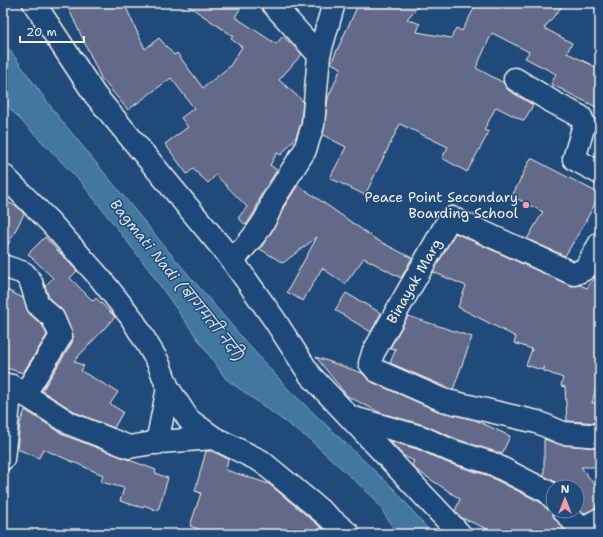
<svg xmlns="http://www.w3.org/2000/svg" width="603" height="537" font-family="'Shantell Sans','Playpen Sans Deva',sans-serif">
  <style>
    .water { fill: #42789f; stroke: #89a8bc }
    .building { fill: #636b89; stroke: #f4f1e8 }
    .lines { fill: none; stroke-linecap: round; stroke-linejoin: round }
    .minor-casing { stroke: #f4f1e8; stroke-width: 25 }
    .minor { stroke: #1f4a7a; stroke-width: 22 }
    .poi-dot { fill: #ff9aa2; stroke: #1f4a7a; stroke-width: 1.5 }
    .labels { text-anchor: middle; dominant-baseline: central; stroke-width: 3; stroke-linejoin: round; paint-order: stroke }
    .poi-label { font-size: 14px; fill: #f4f1e8; stroke: #1f4a7a; text-anchor: end }
    .street-label { font-size: 14px; fill: #f4f1e8; stroke: #1f4a7a }
    .water-label { font-size: 15px; font-style: italic; fill: #d9dfdd; stroke: #1f4a7a }
  </style>
  <rect width="100%" height="100%" fill="#1f4a7a"/>
  <filter id="ink" filterUnits="userSpaceOnUse"><feTurbulence type="fractalNoise" baseFrequency=".025" numOctaves="2"/><feDisplacementMap in="SourceGraphic" scale="8" xChannelSelector="R" yChannelSelector="G"/><feConvolveMatrix kernelMatrix="1 2 1 2 8 2 1 2 1" color-interpolation-filters="sRGB"/></filter>
  <g filter="url(#ink)">
    <path class="water" d="M3,41l54,74 113,138 75,88 43,48 107,101 37,44h-35l-22,-35 -66,-60 -83,-60 -79,-112 -66,-85 -69,-71 -9,-13z"/>
    <g class="building">
      <path d="M66,3h58l21,46 14,-11 15,17 3,-2 26,35 27,-22 12,-19 -11,-8 2,-3 -49,-33h60l-9,14 41,27 7,-8 19,18 -23,26 24,21 -2,22 -5,14 -15,18 -4,-2 -7,12 7,5 -16,25 -6,16 -9,14 -8,-7 9,-11 -31,-32 -8,8 -15,-14 -6,5 -22,-30 23,-17 -7,-9 13,-10 -23,-30 -43,32 -27,-32z"/>
      <path d="M359,3h62l-14,16 13,5 -3,8 34,6 5,-10 6,3 15,-28h88l-21,25 28,15 -5,10 33,16v40l-49,-25 5,-10 -31,-16 4,-6 -37,-19 -16,35 28,15 4,7 25,15 -9,16 -28,-14 -12,23 5,2 -22,40 -25,-14 6,-11 -48,-23 -35,71 -35,-17 16,-31 -23,-12 5,-37 13,-30 -10,-5z"/>
      <path d="M531,158l69,36 -17,32 -18,30 -38,-17 16,-27 -31,-16z"/>
      <path d="M298,185l79,55 35,18 -11,20 -37,-20 -19,26 -23,-16 -19,33 -16,-9 30,-55 -34,26 -23,-14 12,-18 12,-24z"/>
      <path d="M7,202l11,5 6,7 -21,40v-42z"/>
      <path d="M455,233l114,52h11l7,3 13,-18v103l-8,30 8,-1v21l-33,-2 -2,-34 -4,-1 2,-8 -19,-7v-5l-2,4 -16,-5 6,-16 -18,-6 2,-6 -58,-30 8,-21 -33,-14z"/>
      <path d="M45,237l32,34 -7,7 23,23 3,-3 19,19 -41,44 10,5 -3,5 37,21 -8,12 13,8 -9,16 -37,-15 -35,-22 30,-48 1,-6 -9,-24 -15,-15 -4,-12 8,-8 -25,-24z"/>
      <path d="M3,288l20,10 7,16 13,12 4,9 -24,38 -20,-6z"/>
      <path d="M346,293l35,20 -10,19 -36,-22z"/>
      <path d="M408,316l64,21 -19,53 -63,-27 6,-14 -6,-1z"/>
      <path d="M316,357l46,16 10,9 66,29 37,9 35,16 -8,18 -46,-15 -32,-14 -43,-12 -34,-17z"/>
      <path d="M25,410l41,26 90,34 -1,3 13,5 -10,33 -14,-6 -1,3 -23,-7 4,-13 -23,-6 2,-7 -60,-26 -4,9 -22,-9 3,-26z"/>
      <path d="M544,439l18,6 38,3v19h-19l19,25v15l-15,6 -3,-1 -5,-5v-20h-17l-6,-6 -10,-5z"/>
      <path d="M390,441l27,8 31,14 38,12 54,27 8,8h4l3,9 15,15h-71l-37,-16 -7,-7 5,-12 -45,-30 -3,-4 2,-4 -10,-5z"/>
      <path d="M206,451h6l16,8 -2,11 43,14 60,50h-116l-23,-8 11,-33 -6,-2z"/>
    </g>
    <g class="lines">
      <defs>
        <g id="minor">
          <path d="M34,3l61,92 137,165 42,59 36,56 150,159"/>
          <path d="M319,55l15,-52"/>
          <path d="M515,79l36,22 30,16 3,8 -10,34 26,14"/>
          <path d="M3,175l46,46 51,57 31,39 27,45 10,26 21,32 25,18 47,23 88,73"/>
          <path d="M600,243l-15,26 -11,5 -122,-56 -4,3 -75,132 -3,10 7,8 66,29 94,22 26,11 37,3"/>
          <path d="M232,260c14,-13 37,-40 40,-58l33,-52 8,-25 6,-70 -47,-52"/>
          <path d="M3,266l21,7 7,9 7,23 15,13 8,18 -37,59"/>
          <path d="M3,384l8,2 60,38 58,23 30,-5 55,-4"/>
          <path d="M350,417l71,20 31,14 39,12 57,29 5,6"/>
          <path d="M157,443l11,-55"/>
          <path d="M3,459l8,-73"/>
          <path d="M564,511l10,11 11,5 15,-8"/>
        </g>
      </defs>
      <use href="#minor" class="minor-casing"/>
      <use href="#minor" class="minor"/>
    </g>
  </g>
  <circle class="poi-dot" cx="526" cy="205" r="4"/>
  <g class="labels">
    <g class="poi-label">
      <text x="518" y="197">Peace Point Secondary<tspan x="518" dy="16">Boarding School</tspan></text>
    </g>
    <g class="street-label">
      <text transform="translate(414 281) rotate(-60)">Binayak Marg</text>
    </g>
    <g class="water-label">
      <text transform="translate(177 280) rotate(51)">Bagmati Nadi (बागमती नदी)</text>
    </g>
  </g>
  <rect width="603" height="537" fill="none" stroke="#1f4a7a" stroke-width="16"/>
  <rect x="8" y="8" width="587" height="521" fill="none" stroke="#f4f1e8" stroke-width="1.5" filter="url(#ink)"/>
  <g transform="translate(565 499)"><circle r="19" fill="#1f4a7a" stroke="#748da6"/>
  <path d="M0-3L7 15L0 10L-7 15Z" fill="#ff9aa2"/>
  <text y="-6" font-size="11" font-weight="bold" text-anchor="middle" fill="#f4f1e8">N</text>
  </g>
  <path d="M20 36v6h64v-6" fill="none" stroke="#f4f1e8" stroke-width="2"/>
  <text x="26" y="36" font-size="12" fill="#f4f1e8" stroke="#1f4a7a" stroke-width="3" paint-order="stroke">20 m</text>
</svg>
